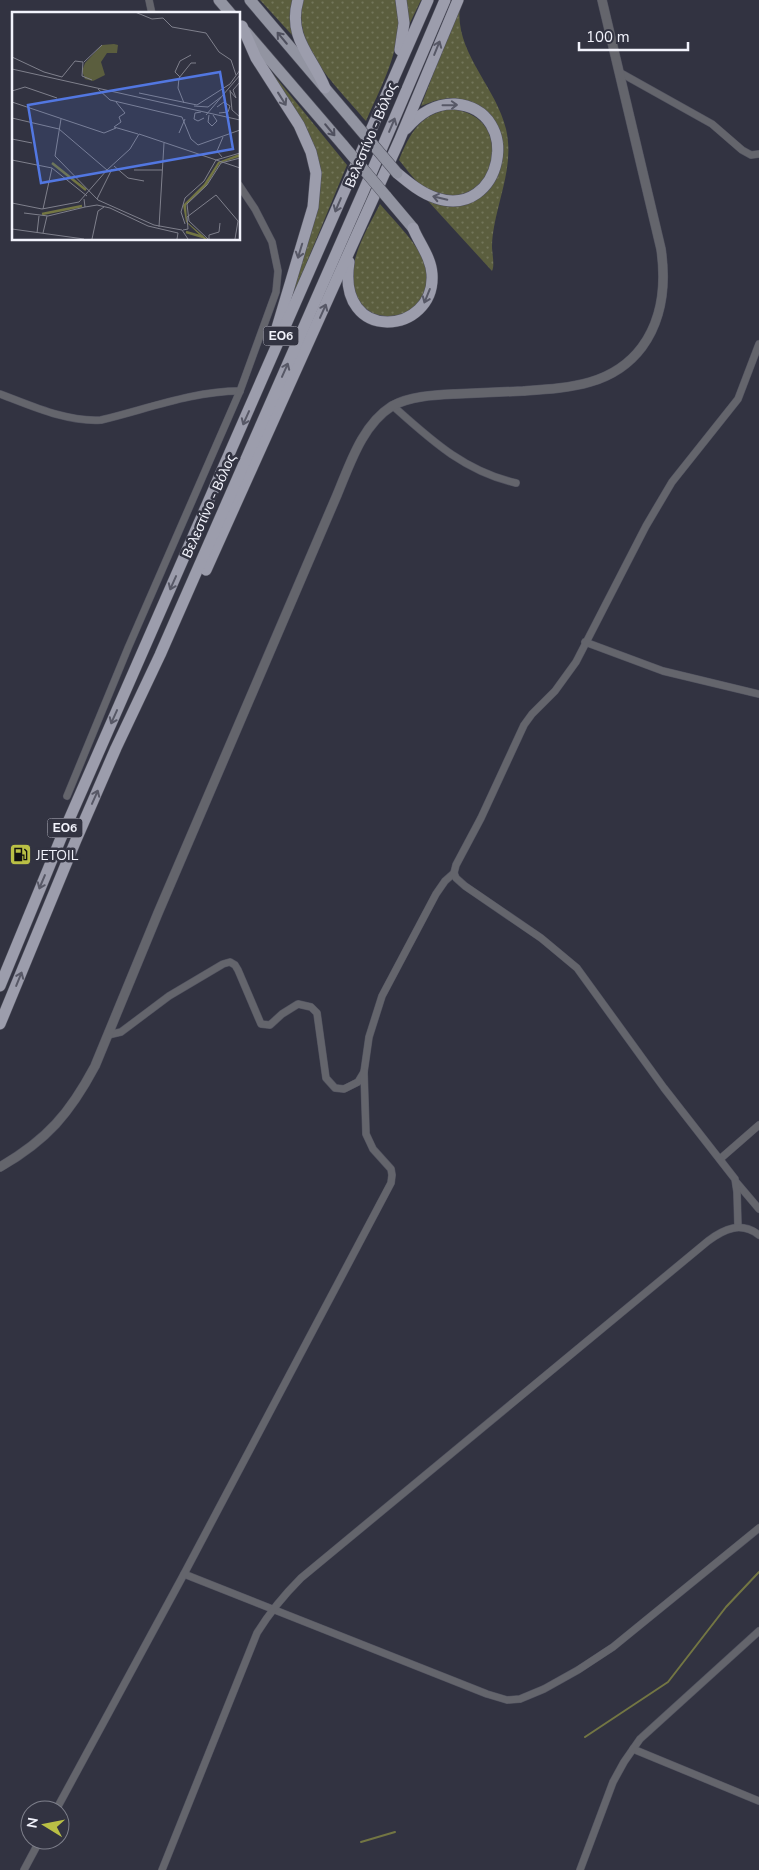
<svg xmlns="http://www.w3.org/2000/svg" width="759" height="1870" font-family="'Nunito Sans',sans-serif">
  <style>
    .grass { fill: url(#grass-dots) }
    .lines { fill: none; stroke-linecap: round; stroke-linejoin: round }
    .stream { stroke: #737643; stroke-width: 2 }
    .minor-casing { stroke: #51525f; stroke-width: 8 }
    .tertiary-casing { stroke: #51525f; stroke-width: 10 }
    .primary-casing { stroke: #51525f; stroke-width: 12 }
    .trunk-casing { stroke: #51525f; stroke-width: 12 }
    .minor { stroke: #64656c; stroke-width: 7 }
    .tertiary { stroke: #64656c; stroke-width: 9 }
    .primary { stroke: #9294a1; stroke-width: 11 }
    .trunk { stroke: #9c9dac; stroke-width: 11 }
    .primary-bridge-casing { stroke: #51525f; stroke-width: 12; stroke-linecap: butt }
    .primary-bridge { stroke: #9294a1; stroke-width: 11 }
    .oneway { stroke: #4f505e }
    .oneway2 { stroke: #575866 }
    .labels { text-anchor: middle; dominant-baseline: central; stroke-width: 5; stroke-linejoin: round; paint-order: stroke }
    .shield { fill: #323341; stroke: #b8b9c4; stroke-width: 1 }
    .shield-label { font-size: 12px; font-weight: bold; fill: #f2f3fc }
    .street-label { font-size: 14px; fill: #f2f3fc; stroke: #323341 }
    .poi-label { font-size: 14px; fill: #f2f3fc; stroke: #323341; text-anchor: start }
    .inset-river { fill: none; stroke: #737643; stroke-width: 2.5 }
    .inset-road { fill: none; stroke: #7f808c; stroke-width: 1 }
    .view { fill: #5277e1; fill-opacity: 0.15; stroke: #5277e1; stroke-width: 2.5 }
    .inset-edge { fill: none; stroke: #f2f3fc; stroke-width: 2.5 }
  </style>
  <defs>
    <pattern id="grass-dots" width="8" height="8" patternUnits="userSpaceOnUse" patternTransform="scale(1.25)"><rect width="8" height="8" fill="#5b5e3e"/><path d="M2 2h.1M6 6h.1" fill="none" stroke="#73765b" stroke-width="1.8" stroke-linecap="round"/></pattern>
  </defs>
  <rect width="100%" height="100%" fill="#323341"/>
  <g class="grass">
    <path d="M260,0h33v34l-1,1z"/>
    <path d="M303,0h92c12,41 -13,84 -29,121 -27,-33 -75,-74 -63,-121z"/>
    <path d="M405,0h16l-12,25z"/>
    <path d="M459,5l1,1c-6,46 36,80 46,123 8,34 -6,65 -12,98 -1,6 -2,12 -2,19 0,8 3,19 0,25l-64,-70 44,-2 30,-49 -29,-46 -15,-5 -9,-1 -15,3 -13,5z"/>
    <path d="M269,69l78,96 -60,145 33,-124z"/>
    <path d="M451,109c70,7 42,106 -15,83 -5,-2 -10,-3 -14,-6 -9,-7 -16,-18 -23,-26 11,-27 21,-46 52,-51z"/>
    <path d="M380,204c14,17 45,46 47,68 7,54 -79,65 -74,-1 2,-23 17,-47 27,-67z"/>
  </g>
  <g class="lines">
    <g class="stream">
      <path d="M585,1737l83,-55 58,-75 33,-35"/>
      <path d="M361,1842l34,-10"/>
    </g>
    <defs>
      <g id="minor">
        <path d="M149,0l3,14"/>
        <path d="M619,72l93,52 30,26 9,5 8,-1"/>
        <path d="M0,394c32,12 66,28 101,26 46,-11 92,-29 139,-29"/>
        <path d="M393,406c38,34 71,65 123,77"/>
        <path d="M585,642l78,29 96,23"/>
        <path d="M67,796l61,-148 112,-257 36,-99 2,-21 -6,-29 -17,-33 -16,-24"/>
        <path d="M108,1035l13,-3 48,-36 54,-32 7,-2 5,3 3,5 23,54 9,1 12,-11 16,-10 13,3 6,6 9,65 9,10 9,1 14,-7 6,-10 5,-35 13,-41 54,-102 9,-13 9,-8"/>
        <path d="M720,1159l39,-34"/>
        <path d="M737,1183l22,26"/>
        <path d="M738,1227l-1,-35 -2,-13 -71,-91 -87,-120 -36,-30 -76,-52 -9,-8 -2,-5 2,-8 25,-47 43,-93 8,-11 23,-23 21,-29 70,-136 26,-44 66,-83 21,-55"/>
        <path d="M184,1574l303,120 20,6 13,-1 24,-10 34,-19 35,-23 146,-119"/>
        <path d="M633,1749l126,52"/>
        <path d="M56,1810l128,-236 207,-391 1,-8 -1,-6 -18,-20 -7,-15 -2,-62"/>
        <path d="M24,1870l16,-30"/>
        <path d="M162,1870l95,-237c13,-21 27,-38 44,-55l407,-337c16,-12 33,-20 51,-6"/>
        <path d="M580,1870l33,-88 11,-20 16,-23 119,-108"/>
      </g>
      <path id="tertiary" d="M0,1167c47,-27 70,-54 95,-101l63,-153 179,-418c13,-31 25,-70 55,-89 18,-10 42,-11 63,-12 22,-1 45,-2 68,-3 45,-3 90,-5 119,-44 21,-29 24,-64 19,-98l-59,-249"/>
      <g id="primary">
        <path d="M219,0l12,14"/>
        <path d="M250,0l103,121"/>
        <path d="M246,32l97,113"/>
        <path d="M386,196l27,32"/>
      </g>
      <g id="trunk">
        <path d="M298,0c-11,38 15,57 27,88"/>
        <path d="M242,26l14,32 43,67 12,27 5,21 -3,34 -40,134"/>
        <path d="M400,50l4,-27 -3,-23"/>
        <path d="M397,173c12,10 24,20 39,25 66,22 89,-88 19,-94 -21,-1 -36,10 -49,25"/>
        <path d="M349,262c-13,83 87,73 83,12 -1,-17 -13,-31 -19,-46"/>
        <path d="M206,570l193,-429 59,-141"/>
        <path d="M0,986l61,-148 367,-838"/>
        <path d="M0,1024l76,-184 40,-92 44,-93 204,-465 81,-190"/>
      </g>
    </defs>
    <use href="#minor" class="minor-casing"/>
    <use href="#tertiary" class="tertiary-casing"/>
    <use href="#primary" class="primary-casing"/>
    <use href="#trunk" class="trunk-casing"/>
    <use href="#minor" class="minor"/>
    <use href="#tertiary" class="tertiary"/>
    <use href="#primary" class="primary"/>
    <use href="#trunk" class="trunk"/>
    <defs>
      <g id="primary-bridge">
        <path d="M353,121l44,52"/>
        <path d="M343,145l43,51"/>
      </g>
    </defs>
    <use href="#primary-bridge" class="primary-bridge-casing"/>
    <use href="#primary-bridge" class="primary-bridge"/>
  </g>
  <defs><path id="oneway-shaft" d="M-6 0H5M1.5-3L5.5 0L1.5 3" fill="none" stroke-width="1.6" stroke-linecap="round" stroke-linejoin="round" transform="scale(1.25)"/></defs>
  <g class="oneway">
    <use href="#oneway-shaft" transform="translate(282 38) rotate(-130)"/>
    <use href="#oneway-shaft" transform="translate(330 130) rotate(50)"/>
  </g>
  <g class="oneway2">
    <use href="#oneway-shaft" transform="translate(437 48) rotate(-68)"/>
    <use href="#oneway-shaft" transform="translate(282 99) rotate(58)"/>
    <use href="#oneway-shaft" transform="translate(450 105) rotate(-1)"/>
    <use href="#oneway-shaft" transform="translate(392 125) rotate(-67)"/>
    <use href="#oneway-shaft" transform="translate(440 198) rotate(-167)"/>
    <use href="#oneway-shaft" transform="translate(338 205) rotate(113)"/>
    <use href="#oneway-shaft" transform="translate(300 251) rotate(107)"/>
    <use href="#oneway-shaft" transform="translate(427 296) rotate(112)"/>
    <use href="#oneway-shaft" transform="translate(323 311) rotate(-66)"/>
    <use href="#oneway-shaft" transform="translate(285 370) rotate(-66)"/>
    <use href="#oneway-shaft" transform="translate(246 418) rotate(114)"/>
    <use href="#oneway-shaft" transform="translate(173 583) rotate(114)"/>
    <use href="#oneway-shaft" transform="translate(114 717) rotate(114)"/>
    <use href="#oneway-shaft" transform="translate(95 797) rotate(-66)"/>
    <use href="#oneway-shaft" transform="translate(42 882) rotate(113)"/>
    <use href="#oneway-shaft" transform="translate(19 979) rotate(-68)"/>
  </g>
  <defs>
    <symbol id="fuel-square" viewBox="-11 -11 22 22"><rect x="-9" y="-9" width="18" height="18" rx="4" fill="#bac045" stroke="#323341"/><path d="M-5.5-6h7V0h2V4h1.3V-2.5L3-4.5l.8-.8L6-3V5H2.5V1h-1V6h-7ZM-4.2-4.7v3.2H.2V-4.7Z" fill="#111"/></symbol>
  </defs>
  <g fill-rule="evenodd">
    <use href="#fuel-square" x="8" y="842" width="25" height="25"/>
  </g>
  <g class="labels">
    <g class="shield">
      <rect x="263.5" y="326.5" width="35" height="19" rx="4"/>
      <rect x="47.5" y="818.5" width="35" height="19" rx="4"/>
    </g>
    <g class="shield-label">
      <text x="281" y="336">ΕΟ6</text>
      <text x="65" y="828">ΕΟ6</text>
    </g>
    <g class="street-label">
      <text transform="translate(371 135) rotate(-67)">Βελεστίνο - Βόλος</text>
      <text transform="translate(209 506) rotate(-66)">Βελεστίνο - Βόλος</text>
    </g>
    <g class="poi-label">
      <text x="36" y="855">JETOIL</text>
    </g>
  </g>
  <g transform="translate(12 12)">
    <rect width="228" height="228" fill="#323341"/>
    <path d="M102,32l4,1 -1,8h-10l-6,9 4,13 -12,6 -8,-2 -3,-8 3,-8 17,-18z" fill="#5b5e3e"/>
    <path d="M227,142v3l-19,6 -14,23 -20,19 1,17 20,17h-3l-18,-17 -3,-17 21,-21 14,-22z" fill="#737643"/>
    <path class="inset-river" d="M40,151l34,27M30,202l40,-8M174,220l17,5"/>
    <path class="inset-road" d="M123,0l17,7 11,-1 9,9 34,6 13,19 12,8 5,15M0,45l32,15 18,5 13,-16 8,1 -1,14 10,4M72,50l18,-17M0,57l228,51M168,65l-5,-5 5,-11 11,-6M86,77l12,11 72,17 9,22 7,6 42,-15M218,78l2,20 8,7M0,79l13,-4 32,11M218,79l6,7 -3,-8 7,-8M127,81l58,12 33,-21 10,-14M0,90l92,31 12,-5M104,90l9,11 -6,4 2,5 -7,5 24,7M172,91l-6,-15 1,-10 12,-15h5M182,94l14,1 13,-10M205,95l7,-5 6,4 -2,6 -9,1M189,100l-6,1 -1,6 4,2 6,-3M194,103l34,-40M197,103l-1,7 4,4 5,-5 -4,-6M0,106l47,11 48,41 -28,32 -37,7 -30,-6M49,107l-6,37 43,44 56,25 28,5 6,9M167,121l6,-14M0,127l20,4M210,145l-5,-6 6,-14M0,148l40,8 35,28M102,154l14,12 16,3M95,158l23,-21 9,-15 101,34M122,158h28M72,187l1,8 12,-2 13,3 38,18 30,7 -1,6M85,187l15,-30M31,197l9,-41M12,201l24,3 37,-9M175,205l29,-22 22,26 -3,18M173,212l-4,-12 4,-14 19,-17 12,-21 24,-7M147,215l5,-84M0,217l72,10M171,218l5,-1 -1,-12M25,221l2,-17M31,221l4,-17M80,227l6,-28 6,-4M196,227l-19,-18 -2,-17 20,-19 14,-22 19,-5M197,227v-4l10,-3 1,-9"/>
    <path class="view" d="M208,60l13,77 -192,34 -13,-78z"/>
    <rect width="228" height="228" class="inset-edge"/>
  </g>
  <g transform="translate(45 1825) rotate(280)"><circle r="24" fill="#323341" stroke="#7f808c"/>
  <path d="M0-4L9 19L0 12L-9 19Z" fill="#bac045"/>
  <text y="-8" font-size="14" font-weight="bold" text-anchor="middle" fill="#f2f3fc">N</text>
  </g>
  <path d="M579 42v8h109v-8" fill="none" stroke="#f2f3fc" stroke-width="2.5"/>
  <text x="586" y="42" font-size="15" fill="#f2f3fc" stroke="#323341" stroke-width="4" paint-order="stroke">100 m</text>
</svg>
